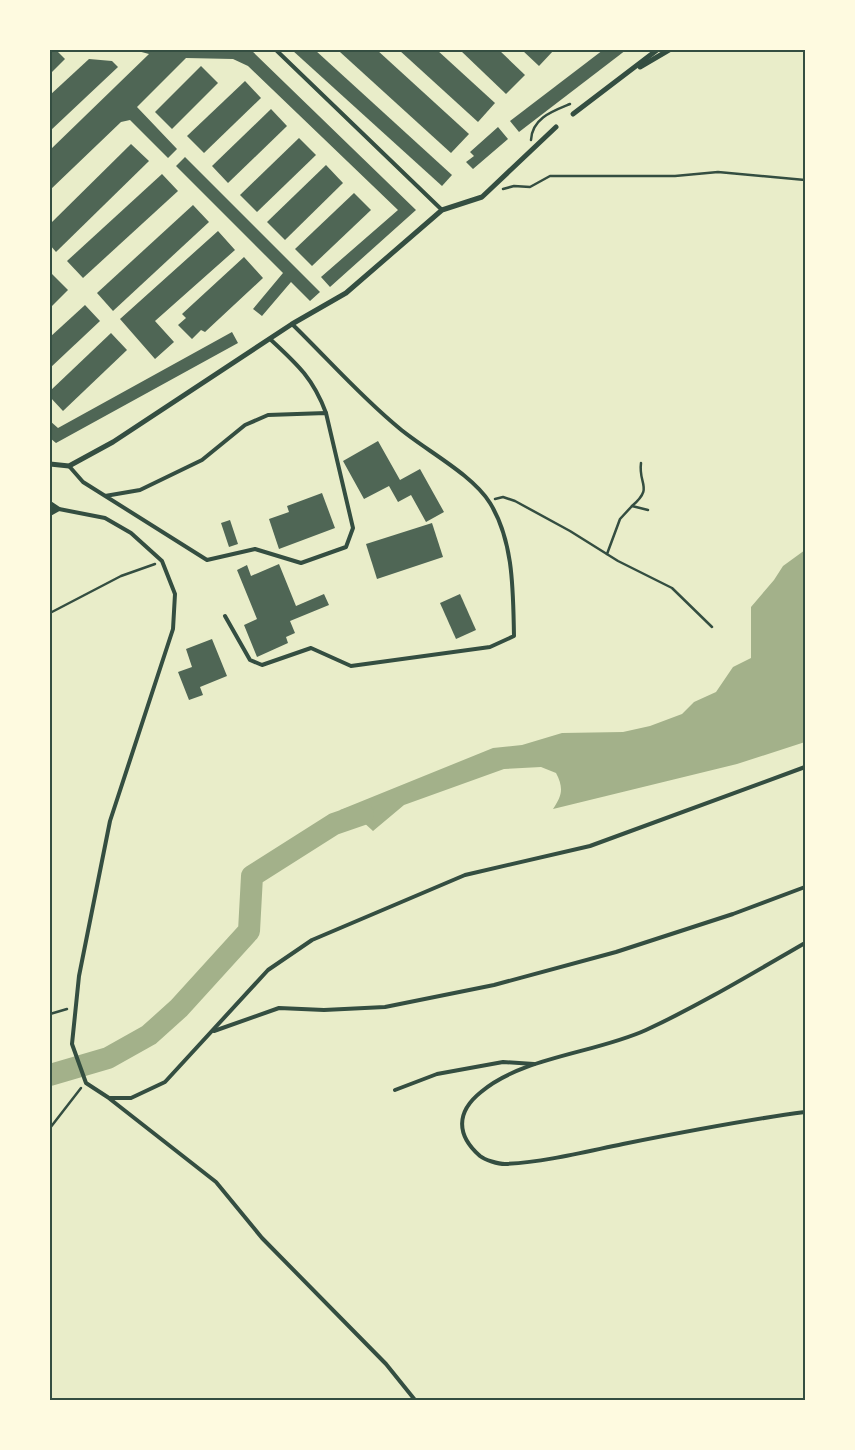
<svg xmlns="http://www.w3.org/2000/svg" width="855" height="1450" font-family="Overpass,sans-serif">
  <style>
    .water { fill: #a3b18a }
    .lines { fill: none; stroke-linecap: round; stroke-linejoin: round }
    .river { stroke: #a3b18a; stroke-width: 22 }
    .building { fill: #4f6655 }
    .path { stroke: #344e41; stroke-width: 2.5 }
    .service { stroke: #344e41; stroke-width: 4 }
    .minor { stroke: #344e41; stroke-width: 5 }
    .neatline { fill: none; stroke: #344e41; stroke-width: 2 }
  </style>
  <rect width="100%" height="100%" fill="#e9edc9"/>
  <path class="water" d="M805,550v192l-68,22 -184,45c9,-13 11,-21 3,-36l-15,-6 -37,2 -100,36 -31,26 -12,-11 -20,12 -7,-8 6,-14 153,-62 29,-3 40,-12 61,-1 27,-6 32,-12 12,-12 22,-10 17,-25 18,-9v-51l23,-27 9,-14z"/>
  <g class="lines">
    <path class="river" d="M50,1075l58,-17 41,-23 30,-27 70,-77 3,-55 82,-52 29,-10"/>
  </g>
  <g class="building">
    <path d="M134,50h117l165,160 -86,77 -9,-10 77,-67 -150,-144 -15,-7 -47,-1 -49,49 40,42 -9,9 -38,-38 -9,2 -71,68v-40l99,-96z"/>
    <path d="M292,50h23l137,125 -10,11z"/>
    <path d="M342,50h35l92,84 -18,19 -111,-101z"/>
    <path d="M399,50h38l58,53 -17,19z"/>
    <path d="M460,50h39l26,25 -19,19z"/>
    <path d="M522,50h32l-15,16z"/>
    <path d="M603,50h23l-107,82 -9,-11z"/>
    <path d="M50,51h7l8,8 -15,15z"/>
    <path d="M89,59l23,2 6,6 -68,64v-36z"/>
    <path d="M201,66l17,17 -46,46 -17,-17z"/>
    <path d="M245,81l16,17 -57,55 -17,-17z"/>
    <path d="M271,109l16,17 -59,57 -16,-17z"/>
    <path d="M498,127l10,12 -35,30 -7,-7 8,-6 -4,-4z"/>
    <path d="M299,138l17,17 -59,57 -17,-17z"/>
    <path d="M131,144l18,17 -93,91 -6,-7v-21z"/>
    <path d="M185,157l135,135 -10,9 -19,-19 -29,34 -9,-7 30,-36 -107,-107z"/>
    <path d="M326,165l17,18 -58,57 -18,-18z"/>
    <path d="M162,174l16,17 -95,87 -16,-17z"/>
    <path d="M354,193l17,17 -59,56 -17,-17z"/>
    <path d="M193,205l16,17 -96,89 -16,-18z"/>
    <path d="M218,231l17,19 -80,71 19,21 -19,17 -35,-40z"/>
    <path d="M244,257l19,21 -58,54 -4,-2 -9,9 -14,-14 8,-7 -4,-4z"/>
    <path d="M52,274l16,16 -18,18v-32z"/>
    <path d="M85,305l15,16 -50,47v-31z"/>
    <path d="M232,332l6,11 -182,100 -6,-5v-17l8,7z"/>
    <path d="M111,333l16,17 -64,61 -13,-14v-6z"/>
    <path d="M378,441l22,39 20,-11 24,43 -18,10 -15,-27 -13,7 -9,-16 -25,13 -21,-38z"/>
    <path d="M322,493l13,35 -56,21 -10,-30 20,-7 -2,-6z"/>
    <path d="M230,520l8,24 -9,3 -8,-24z"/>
    <path d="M432,523l11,34 -66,22 -11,-35z"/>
    <path d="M279,564l17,42 28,-12 5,11 -39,16 5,12 -9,4 2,6 -31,14 -13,-32 13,-6 -20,-49 10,-5 4,11z"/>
    <path d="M460,594l16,36 -20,9 -16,-36z"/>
    <path d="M212,639l15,37 -27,11 3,8 -14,5 -11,-28 14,-5 -6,-18z"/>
  </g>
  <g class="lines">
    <g class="path">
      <path d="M531,140c1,-22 22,-29 39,-36"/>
      <path d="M503,189l11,-3 16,1 20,-11h125l43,-4 87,8"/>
      <path d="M495,499l8,-2 12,4 55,30 48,30 54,27 40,39"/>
      <path d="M632,506c22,-19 6,-21 9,-43"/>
      <path d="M607,554l13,-35 12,-13 16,4"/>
      <path d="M50,613l71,-37 34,-12"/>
      <path d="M50,1014l17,-5"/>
      <path d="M50,1128l31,-40"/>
    </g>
    <g class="service">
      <path d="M276,50l166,160"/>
      <path d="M270,339c27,25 43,39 56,74"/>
      <path d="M69,466l14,16 124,78 48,-11 46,14 45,-16 7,-19 -27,-115 -58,2 -23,10 -43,35 -62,30 -35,6"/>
      <path d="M50,503l9,6 46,9 26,15 31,28 13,33 -2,35 -63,192 -31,155 -7,68 14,39 23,15h22l34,-16 103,-112 44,-30 153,-65 125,-29 215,-79"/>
      <path d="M50,509h9l-9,5"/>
      <path d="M225,616l25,44 12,5 49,-17 40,18 139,-19 24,-11c-1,-44 0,-94 -24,-133 -18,-29 -65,-53 -91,-75 -38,-31 -71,-69 -107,-104"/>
      <path d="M805,943c-52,30 -105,62 -159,87 -50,23 -124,27 -165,62 -25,20 -25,43 -1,64 5,4 18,8 25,8 40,-2 79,-12 118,-20 60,-12 121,-24 182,-32"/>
      <path d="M214,1031l65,-23 45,2 61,-3 109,-22 122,-33 117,-38 72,-27"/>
      <path d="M395,1090l42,-16 66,-12 31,2"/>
      <path d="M110,1099l106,83 46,56 124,126 29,36"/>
    </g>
    <g class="minor">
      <path d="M640,67l29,-17"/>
      <path d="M573,114l84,-64"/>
      <path d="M50,464l19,2 44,-24 179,-118 54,-31 96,-83 40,-13 74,-70"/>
    </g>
  </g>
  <rect width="855" height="1450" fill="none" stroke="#fefae0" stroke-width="102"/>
  <rect x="51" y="51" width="753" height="1348" class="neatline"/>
</svg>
